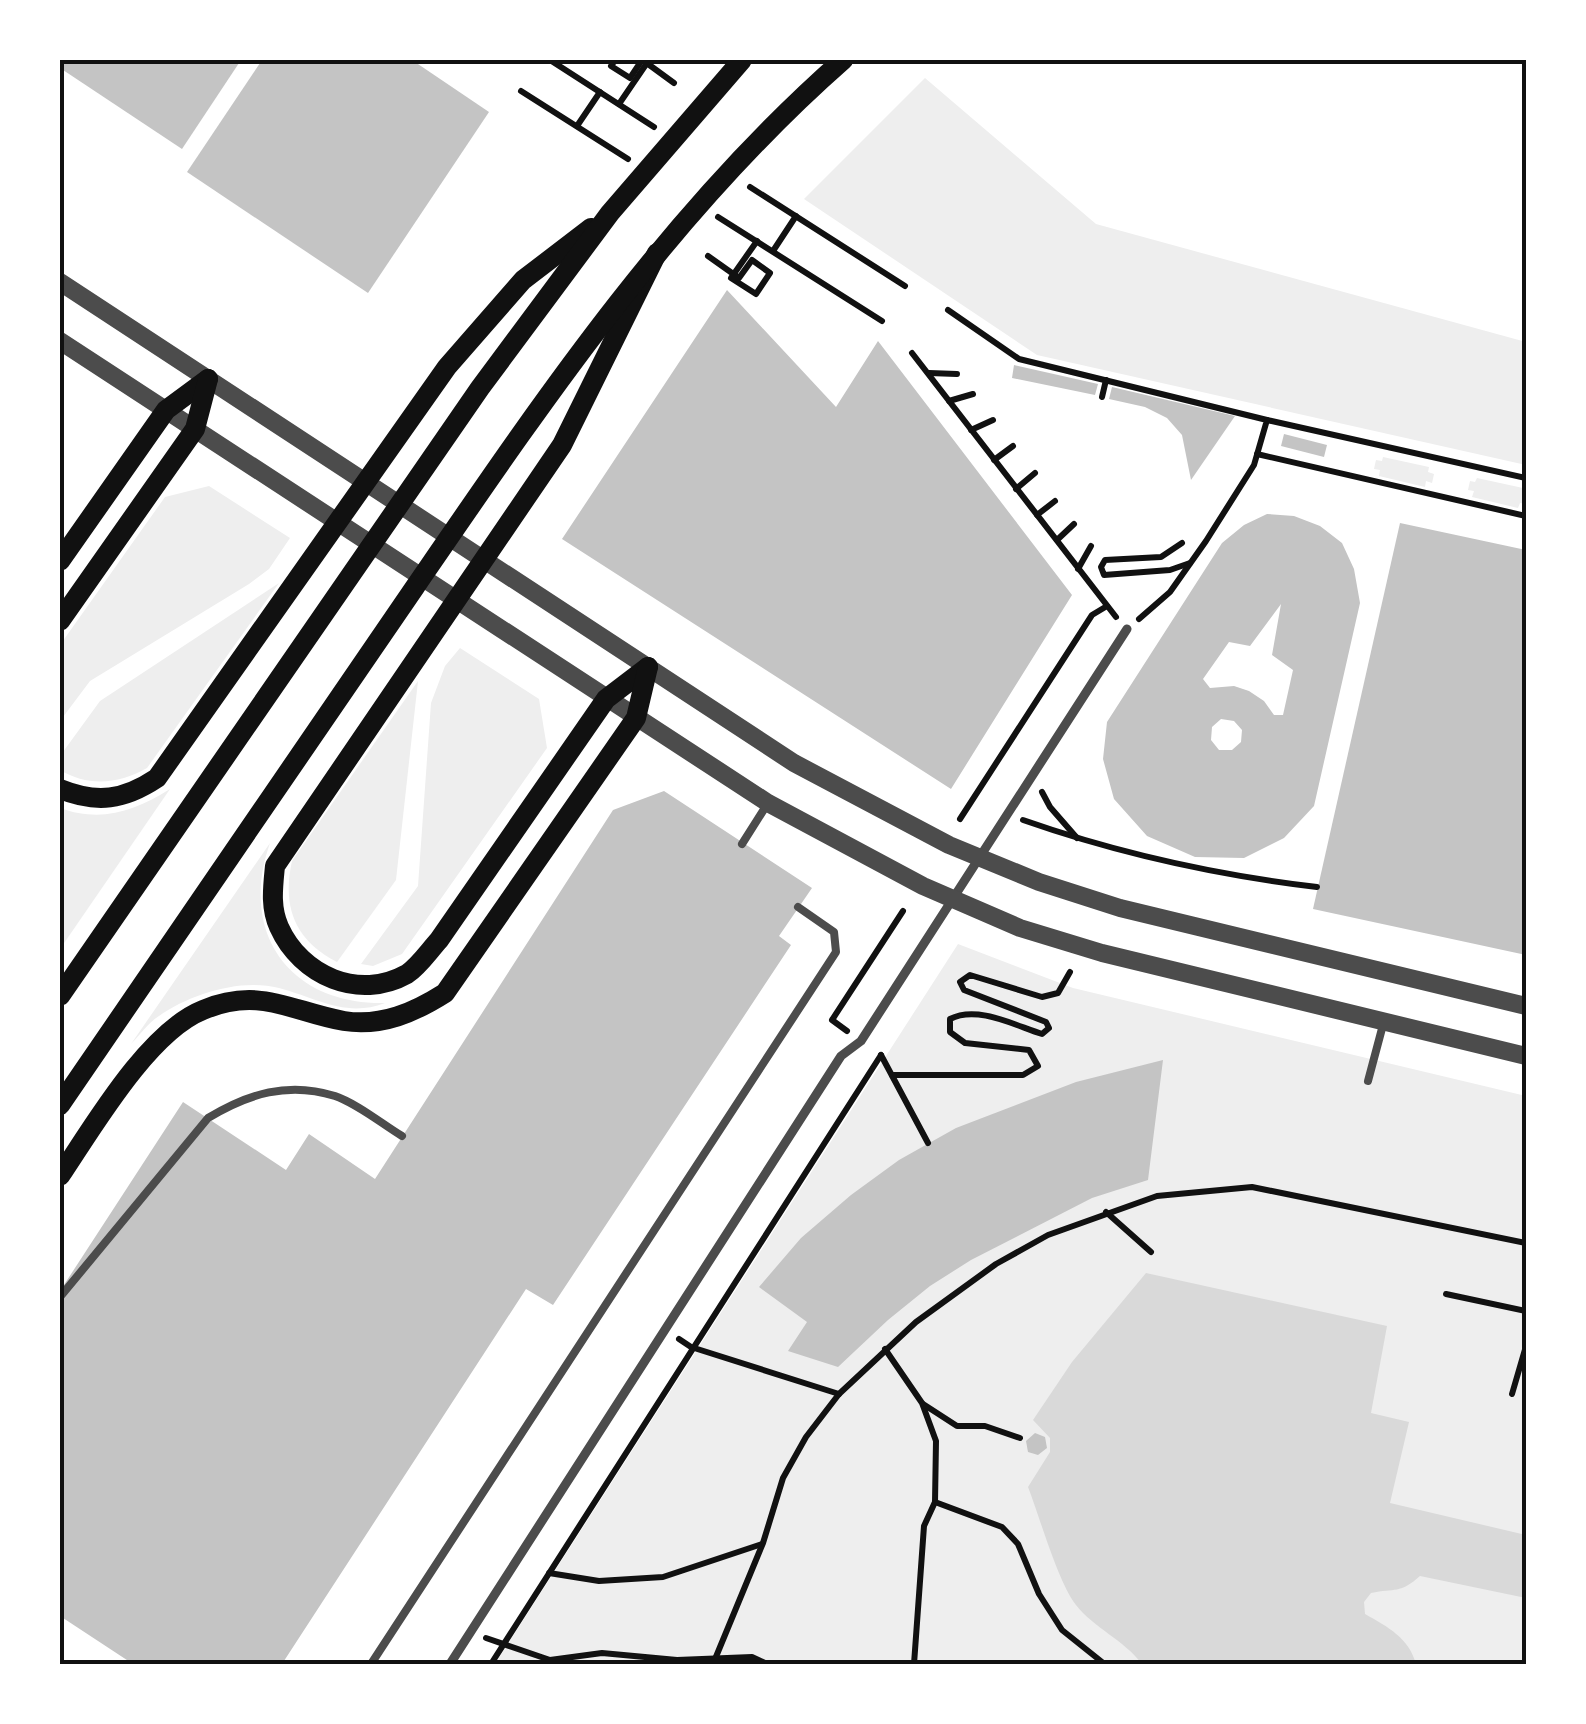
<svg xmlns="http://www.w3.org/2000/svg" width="1586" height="1724" font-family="'IBM Plex Sans',sans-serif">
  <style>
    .green { fill: #eee }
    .water { fill: #d9d9d9 }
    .building { fill: #c4c4c4; fill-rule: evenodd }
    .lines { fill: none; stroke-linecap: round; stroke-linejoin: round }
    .path { stroke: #111; stroke-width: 6 }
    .service { stroke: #4c4c4c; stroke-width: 8 }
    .pedestrian { stroke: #4c4c4c; stroke-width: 9 }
    .tertiary { stroke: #4c4c4c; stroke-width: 18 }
    .secondary { stroke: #111; stroke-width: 20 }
    .neatline { fill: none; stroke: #111; stroke-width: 4 }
  </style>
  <rect width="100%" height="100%" fill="#fff"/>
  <g class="green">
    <path d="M925,78l171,146 430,118v123l-489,-110 -233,-156z"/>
    <path d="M1383,457l46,10 -1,5 6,2 -2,9 -6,-2 -1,6 -46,-11 1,-6 -6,-1 2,-9 6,1z"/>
    <path d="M1477,478l46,10 3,16 -6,-1 -2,5 -46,-11 2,-6 -6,-1 2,-9 5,1z"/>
    <path d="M209,486l81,52 -21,31 -20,15 -159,97 -30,40v-76l105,-148z"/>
    <path d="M279,583l-132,185c-28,16 -59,19 -87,2v-14l40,-55z"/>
    <path d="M460,648l79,51 8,49 -145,206 -29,12 -12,-2 57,-78 13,-183 14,-37z"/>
    <path d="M418,681l-22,199 -59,82c-43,-22 -55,-56 -45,-101z"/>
    <path d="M170,789l-110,160v-141c41,15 75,3 110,-19z"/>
    <path d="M270,843c-32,90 20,162 115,160 -39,15 -68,-5 -106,-15 -38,-10 -89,6 -120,28 -11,7 -19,19 -28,28z"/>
    <path d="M958,944l115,44 453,108v568h-1031z"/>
  </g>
  <path class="water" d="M1146,1273l241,53 -16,87 38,9 -19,81 136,32v63l-106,-22c-20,18 -25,12 -49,17l-7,9 1,12c23,13 44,24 51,50h-274c-18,-24 -48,-36 -66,-59 -18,-23 -36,-87 -48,-118l22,-35v-14l-17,-18 39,-58z"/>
  <g class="building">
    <path d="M60,60h181l-59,89 -122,-81z"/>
    <path d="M262,60h150l77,52 -121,181 -181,-121z"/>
    <path d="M727,290l109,117 42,-66 194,254 -121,194 -389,-250z"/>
    <path d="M1014,365l84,19 -3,11 -83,-17z"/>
    <path d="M1112,387l123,29 -44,64 -9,-45 -15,-17 -22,-11 -36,-8z"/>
    <path d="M1284,434l43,11 -3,12 -43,-11z"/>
    <path d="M1267,514l27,2 26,10 22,17 12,26 6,34 -46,203 -30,32 -40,20 -49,-1 -48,-21 -33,-37 -11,-40 4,-37 115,-179 22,-18zM1281,604l-9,51 21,15 -10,45h-9l-10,-14 -15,-10 -15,-5 -24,2 -7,-9 26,-37 21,4zM1221,719l13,2 8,9 -1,12 -9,8h-13l-8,-10 1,-13z"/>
    <path d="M1400,523l126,27v405l-213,-46z"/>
    <path d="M664,791l148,97 -33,48 12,9 -238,360 -27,-16 -244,375h-149l-73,-48v-325l123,-189 103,68 23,-36 66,45 238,-369z"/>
    <path d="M1163,1060l-15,120 -56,18 -121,62 -41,26 -42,34 -50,47 -50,-16 19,-29 -48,-35 42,-49 50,-43 48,-35 57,-32 120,-46z"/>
    <path d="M1035,1433l10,4 2,11 -9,7 -10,-3 -2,-11z"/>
  </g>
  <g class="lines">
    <g class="path">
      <path d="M550,60l104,67"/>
      <path d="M615,60l-4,6 19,12 12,-18"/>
      <path d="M648,64l26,19"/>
      <path d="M521,91l107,68"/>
      <path d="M619,104l30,-44"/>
      <path d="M577,126l23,-34"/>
      <path d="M750,187l155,99"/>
      <path d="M718,217l164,104"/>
      <path d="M773,251l23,-35"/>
      <path d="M708,256l31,22 13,-18 18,13 -14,21 -25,-16 26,-37"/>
      <path d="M948,310l71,49 248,61 -13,45 -48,76 -36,51 -31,27"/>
      <path d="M912,353l204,264"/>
      <path d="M929,373l28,1"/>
      <path d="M1102,397l4,-17"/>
      <path d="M949,401l24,-7"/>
      <path d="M1267,420l259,58"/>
      <path d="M971,430l22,-10"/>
      <path d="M1257,454l269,62"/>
      <path d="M994,460l19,-14"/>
      <path d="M1016,489l19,-16"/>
      <path d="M1037,515l18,-14"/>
      <path d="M1057,540l17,-16"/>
      <path d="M1182,543l-21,14 -56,3 -4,7 3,8 66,-5 20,-7"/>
      <path d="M1078,569l13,-23"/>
      <path d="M1042,792l8,15 27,31"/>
      <path d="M960,819l132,-204 15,-9"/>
      <path d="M1023,820c97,34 193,55 294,67"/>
      <path d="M847,1031l-15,-11 71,-109"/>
      <path d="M881,1055l47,88"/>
      <path d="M892,1075h131l15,-9 -9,-16 -64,-7 -15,-11v-13c27,-14 64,6 92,15l7,-6 -3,-6 -82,-32 -4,-8 10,-7 72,22 16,-4 12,-21"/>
      <path d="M1106,1212l45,40"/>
      <path d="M1446,1294l80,17"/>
      <path d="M679,1339l12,8 148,47"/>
      <path d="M885,1349l37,54 14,38 -1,61 -11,24 -10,138"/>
      <path d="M1512,1394l14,-48"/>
      <path d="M923,1404l34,22h28l35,12"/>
      <path d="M935,1502l67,25 16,17 21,50 23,36 40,32"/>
      <path d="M549,1573l50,8 64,-4 99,-33"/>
      <path d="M486,1638l64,22 52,-7 75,7 75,-3 15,7"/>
      <path d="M491,1664l390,-609"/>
      <path d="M713,1664l50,-121 20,-65 23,-41 33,-43 77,-72 80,-58 52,-29 109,-39 95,-9 274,56"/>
    </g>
    <g class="service">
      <path d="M742,844l26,-41"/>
      <path d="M1368,1081l16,-60"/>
      <path d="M60,1297l148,-179c40,-24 80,-37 127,-22 23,8 47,28 67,40"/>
      <path d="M371,1664l465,-712 -2,-20 -36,-25"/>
    </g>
    <path class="pedestrian" d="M450,1664l391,-608 20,-15 266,-412"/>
    <g class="tertiary">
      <path d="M60,282l734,481 155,82 90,37 81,26 406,98"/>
      <path d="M60,341l708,462 155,83 97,42 82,25 424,103"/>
    </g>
    <g class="secondary">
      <path d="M60,561l106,-151 42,-31"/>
      <path d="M60,621l135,-192 13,-50"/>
      <path d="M648,667l-42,32 -167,241c-10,11 -20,26 -32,34 -48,27 -106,2 -128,-47 -9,-20 -6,-40 -4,-61l287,-421 95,-192"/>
      <path d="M60,789c37,15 64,11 97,-11l290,-411 76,-87 68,-52"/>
      <path d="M60,996l420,-608 130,-175 132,-153"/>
      <path d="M60,1105c118,-173 237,-345 355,-518 129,-188 256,-376 428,-527"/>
      <path d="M60,1176c33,-49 88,-144 143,-166 57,-24 89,2 141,11 38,6 71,-9 101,-28l191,-275 12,-51"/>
    </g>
  </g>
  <rect width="1586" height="1724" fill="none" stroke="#ffffff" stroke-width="125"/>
  <rect x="62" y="62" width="1462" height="1600" class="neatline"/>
</svg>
